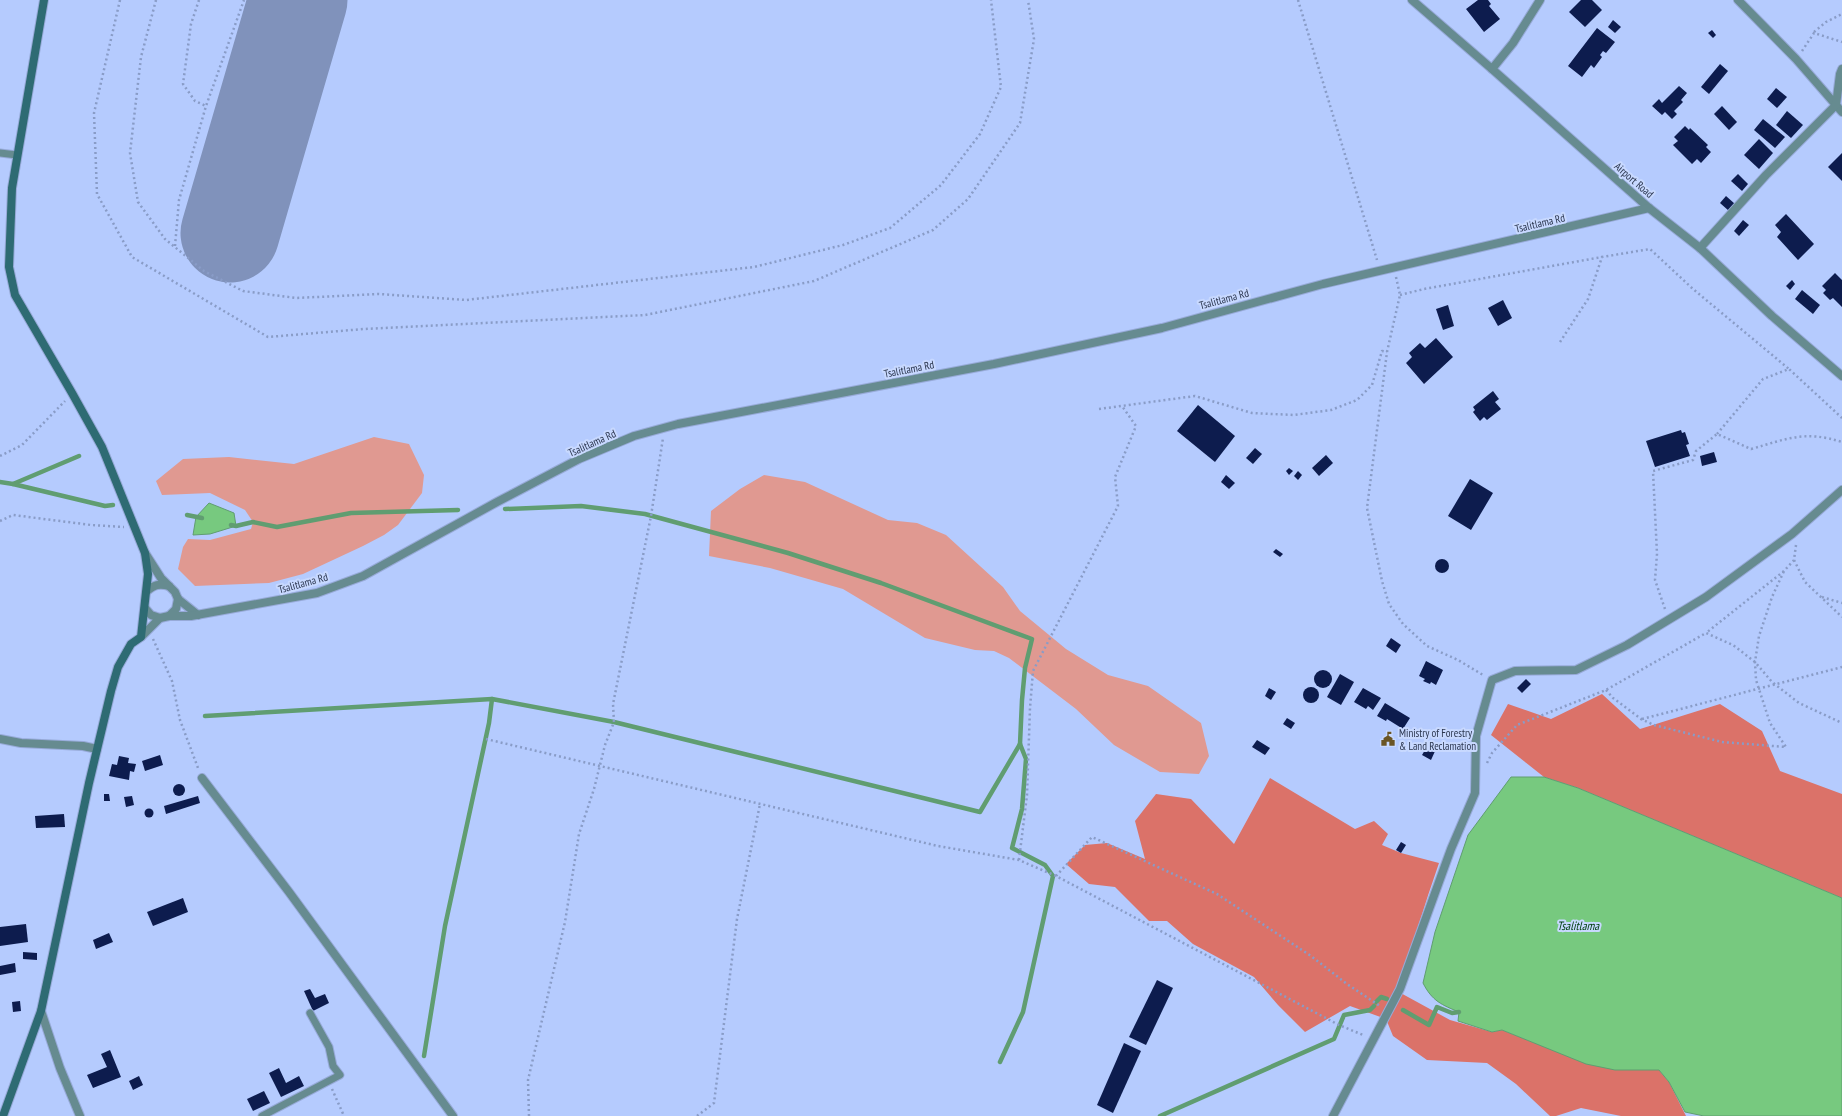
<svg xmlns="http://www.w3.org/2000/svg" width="1842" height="1116" font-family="'PT Sans Narrow',sans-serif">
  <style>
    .green { fill: #e09991 }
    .forest { fill: #db7269 }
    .water { fill: #77c97f; stroke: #609d71 }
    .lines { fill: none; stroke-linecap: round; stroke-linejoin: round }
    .stream { stroke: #609d71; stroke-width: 4.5 }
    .runway { stroke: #8092bb; stroke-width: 99 }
    .building { fill: #0d1c4e }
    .lane-casing { stroke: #97aad8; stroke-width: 9 }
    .street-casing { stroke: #97aad8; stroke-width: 10 }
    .secondary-casing { stroke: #97aad8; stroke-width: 10 }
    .path { stroke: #899cc7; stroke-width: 2.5; stroke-dasharray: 2 3; stroke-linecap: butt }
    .lane { stroke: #668b90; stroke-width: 7 }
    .street { stroke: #668b90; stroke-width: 8 }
    .secondary { stroke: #2e6b73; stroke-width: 8 }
    .labels { text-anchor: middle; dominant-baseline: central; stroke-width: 4; stroke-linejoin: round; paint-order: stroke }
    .street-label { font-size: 11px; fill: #2b364f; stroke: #c8d9ff }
    .poi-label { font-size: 11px; fill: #2b364f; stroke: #c8d9ff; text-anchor: start }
    .water-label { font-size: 12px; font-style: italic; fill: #003e0e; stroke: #c8d9ff }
  </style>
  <rect width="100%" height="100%" fill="#b5cbfe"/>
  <g class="green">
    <path d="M374,437l35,7 15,31 -2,18 -24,32 -14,10 -21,11 -60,28 -34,9 -74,3 -17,-17 5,-22 5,-8 22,1 41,-11 2,-7 -8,-12 -35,-17 -48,2 -6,-14 27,-22 46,-2 65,7z"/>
    <path d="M764,475l41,7 83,38 29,3 29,12 57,52 17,24 46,38 42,26 40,11 53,37 8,33 -10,18 -39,-2 -46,-27 -38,-36 -67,-51 -15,-7 -19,-1 -50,-12 -82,-49 -73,-21 -61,-12 2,-45 29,-22z"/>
  </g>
  <g class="forest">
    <path d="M1602,694l38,35 80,-25 42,27 18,40 62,23v104l-264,-110 -34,-11 -53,-42 17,-31 43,15z"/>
    <path d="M1270,778l85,51 19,-8 14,13 -6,11 19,8 38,10c-15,42 -27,85 -42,128l53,29 42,12 10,-2 30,12 83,28h44l10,12 17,34h-65l-40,-8 -25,8h-6l-34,-32 -29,-21 -60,-3 -34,-24 -7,-17 -36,-13 -45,26 -27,-27 -24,-28 -61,-33 -26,-23h-18l-34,-34 -26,-3 -23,-20 19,-19 22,-2 38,16 -10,-38 21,-27 35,5 43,45z"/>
  </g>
  <g class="water">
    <path d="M209,503l25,10 2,13 -26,8 -17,1 3,-18z"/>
    <path d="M1511,777h33l34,11 264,110v218h-138l-19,-4 -16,-30 -10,-12h-44l-29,-6 -84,-34 -10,2 -34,-11 1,-9c-17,-7 -27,-11 -36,-29l12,-51 33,-97z"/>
  </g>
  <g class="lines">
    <g class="stream">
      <path d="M0,482l13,2 66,-28"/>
      <path d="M13,484l92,22 8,-1"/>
      <path d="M505,509l76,-3 64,8 143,39 93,30 151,56 -7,29 -3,32 -2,44 6,15 -4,50 -10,39 33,17 8,11 -30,136 -23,50"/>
      <path d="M187,515l15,3"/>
      <path d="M231,525l5,1 17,-4 24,5 74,-14 107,-3"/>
      <path d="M205,716l287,-17 122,23 366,90 40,-68"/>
      <path d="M1376,1002l5,-5 6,2"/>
      <path d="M1403,1010l26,15 8,-18 15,6 7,-1"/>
      <path d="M424,1056l21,-130 44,-203 3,-24"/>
      <path d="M1160,1116l174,-77 10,-24 26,-5 4,-4"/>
    </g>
    <path class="runway" d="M230,233l68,-233"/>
  </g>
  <g class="building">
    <path d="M1478,0h10l3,4 -2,2 11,13 -16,13 -18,-23z"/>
    <path d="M1581,0h11l10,10 -17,17 -16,-15z"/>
    <path d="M1613,20l8,7 -6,6 -7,-6z"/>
    <path d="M1597,28l18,14 -9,11 -3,-2 -3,4 2,2 -8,11 -3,-3 -9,12 -14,-11z"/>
    <path d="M1712,30l4,5 -3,3 -5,-5z"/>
    <path d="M1720,64l8,7 -19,23 -8,-7z"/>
    <path d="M1679,86l8,7 -6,7 2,2 -9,9 3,3 -5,5 -7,-7 -3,3 -10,-9 7,-7 3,4z"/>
    <path d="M1776,88l11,9 -10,11 -10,-9z"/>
    <path d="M1722,106l15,16 -8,8 -15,-16z"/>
    <path d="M1787,111l16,14 -12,13 -15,-13z"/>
    <path d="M1763,119l22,18 -10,11 -21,-18z"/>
    <path d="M1685,126l4,4 1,-2 18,17 -2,2 5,5 -10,11 -4,-4 -5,5 -19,-19 5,-4 -4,-4z"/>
    <path d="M1759,139l14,14 -14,16 -15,-14z"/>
    <path d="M1842,153v28l-14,-14z"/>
    <path d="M1738,174l10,10 -6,7 -11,-10z"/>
    <path d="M1726,196l9,8 -6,7 -9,-8z"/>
    <path d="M1786,214l28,30 -16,16 -21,-23 4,-5 -6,-7z"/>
    <path d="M1743,220l6,5 -10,11 -5,-5z"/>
    <path d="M1835,273l7,7v27l-9,-9 -3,2 -7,-7 3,-3 -4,-4z"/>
    <path d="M1792,280l3,4 -5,6 -4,-4z"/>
    <path d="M1802,290l18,15 -7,9 -18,-15z"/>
    <path d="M1503,300l9,18 -14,8 -10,-18z"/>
    <path d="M1448,305l6,21 -11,4 -7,-21z"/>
    <path d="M1436,338l17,19 -29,27 -18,-21 6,-6 -3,-4 11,-10 5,5z"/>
    <path d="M1493,391l6,8 -4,3 6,7 -14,11 -3,-3 -4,4 -7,-9 2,-2 -2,-3z"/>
    <path d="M1198,405l37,31 -20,26 -38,-31z"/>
    <path d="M1681,430l1,3 3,-1 4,12 -3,1 4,11 -35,11 -9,-26z"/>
    <path d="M1255,448l7,6 -9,10 -7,-6z"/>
    <path d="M1714,452l3,10 -15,4 -2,-10z"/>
    <path d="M1326,455l7,8 -14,13 -7,-8z"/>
    <path d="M1289,468l4,3 -4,4 -3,-4z"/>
    <path d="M1298,471l4,4 -4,5 -4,-4z"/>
    <path d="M1226,475l9,8 -6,6 -8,-7z"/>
    <path d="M1470,479l23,14 -22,37 -23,-14z"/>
    <path d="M1276,549l7,5 -3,3 -7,-5z"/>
    <circle cx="1442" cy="566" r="7"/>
    <path d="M1391,638l10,7 -5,8 -10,-7z"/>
    <path d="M1426,661l17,9 -7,15 -5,-3 -1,2 -7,-3 2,-2 -6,-3z"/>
    <circle cx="1323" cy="679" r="9"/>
    <path d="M1340,674l14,8 -13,23 -14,-8z"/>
    <path d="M1526,679l5,5 -9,9 -5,-5z"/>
    <circle cx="1311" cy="695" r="8"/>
    <path d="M1269,688l7,4 -5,8 -6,-4z"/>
    <path d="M1363,688l18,10 -8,12 -5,-4 -2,3 -12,-7z"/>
    <path d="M1385,703l25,15 -7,11 -16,-10 -1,2 -9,-5z"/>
    <path d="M1287,718l8,5 -4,6 -8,-5z"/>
    <path d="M1257,740l13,8 -5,7 -13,-8z"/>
    <path d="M1428,745l8,4 -5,11 -9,-5z"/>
    <path d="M160,755l3,10 -18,6 -3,-10z"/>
    <path d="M119,756l10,2 -1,5 8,1 -2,8 -4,-1 -1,9 -20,-4 3,-12 5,1z"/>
    <circle cx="179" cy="790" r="6"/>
    <path d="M104,794h5l1,7h-6z"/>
    <path d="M132,796l2,9 -8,2 -2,-10z"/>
    <path d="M198,796l2,7 -34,11 -2,-8z"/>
    <circle cx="149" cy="813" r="4.5"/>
    <path d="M64,814l1,13 -29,1 -1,-12z"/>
    <path d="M1401,842l5,3 -5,8 -5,-3z"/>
    <path d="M183,898l5,14 -35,14 -6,-14z"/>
    <path d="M26,924l2,18 -28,4v-19z"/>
    <path d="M109,933l4,9 -17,7 -3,-9z"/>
    <path d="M23,952l14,1v7l-14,-1z"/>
    <path d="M15,963l1,9 -16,3v-9z"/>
    <path d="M1157,980l16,8 -27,57 -17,-8z"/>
    <path d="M310,989l5,9 10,-4 4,9 -16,8 -9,-20z"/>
    <path d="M20,1001l1,10 -8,1 -1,-10z"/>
    <path d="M1124,1043l17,8 -28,62 -16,-8z"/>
    <path d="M110,1050l11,27 -28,11 -6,-13 20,-8 -6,-13z"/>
    <path d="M279,1068l7,15 13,-7 5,10 -23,11 -12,-24z"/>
    <path d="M139,1076l4,9 -10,5 -4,-9z"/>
    <path d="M264,1091l6,12 -17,8 -6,-12z"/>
  </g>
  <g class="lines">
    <defs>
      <g id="lane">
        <path d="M0,153l17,2"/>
        <path d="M262,1116l78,-41 -7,-9 -4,-19 -19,-34"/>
      </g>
      <g id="street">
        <path d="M1412,0l80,69 157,139 51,40 72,68 70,60"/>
        <path d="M1738,0l58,59 46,53"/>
        <path d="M1492,69l21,-26 27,-43"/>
        <path d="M1700,248l66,-73 70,-70 4,-31 2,-5"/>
        <path d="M145,553l16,25 14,14 3,7 20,16"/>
        <path d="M147,591c7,-6 12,-8 22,-5"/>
        <path d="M145,608l6,7 9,3"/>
        <path d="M169,616l7,-7 2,-10"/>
        <path d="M141,637l19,-19 9,-2h22l126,-23 46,-17 134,-74 82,-43 55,-23 44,-12 316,-60 168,-36 161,-44 326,-76"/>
        <path d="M0,739l21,4 62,3 14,3"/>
        <path d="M202,778l87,114 164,224"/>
        <path d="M41,1011l19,57 20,48"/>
        <path d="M1333,1116l67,-127 51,-140 24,-56 1,-57 16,-56 23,-9 61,-1 51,-25 79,-48 86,-63 50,-44"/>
      </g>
      <path id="secondary" d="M3,1116l38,-105 48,-228 22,-92 7,-24 13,-23 10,-7 7,-63 -3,-21 -43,-106 -30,-54 -57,-98 -6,-28 3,-79 32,-188"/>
    </defs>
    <use href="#lane" class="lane-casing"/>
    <use href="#street" class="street-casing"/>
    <use href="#secondary" class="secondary-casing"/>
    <g class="path">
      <path d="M120,0l-26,113 3,81 35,63 136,80 96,-8 281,-14 169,-34 119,-51 35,-31 52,-76 14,-84 -6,-39"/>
      <path d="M156,0l-15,57 -11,96 8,49 27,37 39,32 39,20 53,7 83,-4 87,6 288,-33 89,-22 47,-17 51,-43 39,-51 21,-47 -10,-87"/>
      <path d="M199,0l-8,24 -8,60 12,17 11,5"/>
      <path d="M1298,0l79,260"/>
      <path d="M1814,32l12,-10 16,-8"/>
      <path d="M1802,51l12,-18 28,9"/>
      <path d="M175,246l4,-46 27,-94 38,-106"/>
      <path d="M1396,277l4,18 -13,57 -20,156 15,73 7,23 14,20 24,22 31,14 25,15"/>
      <path d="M1400,295l24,-6 178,-32"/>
      <path d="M1560,342l28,-43 14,-42 48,-8 43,40 96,80"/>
      <path d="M1099,409l96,-13 57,17 42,2 37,-5 26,-10 15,-15 10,-34 5,1"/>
      <path d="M1717,434l46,-55 26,-10 53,49"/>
      <path d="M0,456l22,-11 43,-44"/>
      <path d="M0,521l13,-6 78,10 33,2"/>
      <path d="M1796,545l-2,15 -10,11 -78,62 27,12 22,17 17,20 27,21 43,20"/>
      <path d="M1794,560l11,22 37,35"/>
      <path d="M1822,597l20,6"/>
      <path d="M1665,609l-10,-29 2,-26 -4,-83 40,-11 3,-9 21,-17 34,15c36,-10 53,-19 91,-7"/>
      <path d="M153,639l19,42 8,39 18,48"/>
      <path d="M1606,690l7,8 28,21 13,6 68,17 64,5 -16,-24 -14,-43 -1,-18 4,-26 13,-39 12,-26"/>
      <path d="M1642,719l200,-52"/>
      <path d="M486,739l452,107 81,14 37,16 283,149 24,10"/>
      <path d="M1487,763l5,-10 25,-28 89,-35 100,-57"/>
      <path d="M1019,860l8,-65 3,-87 3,-37 85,-165 -3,-29 21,-51 -14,-20"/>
      <path d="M1056,876l36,-39 125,57 94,62 36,28 33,22"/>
      <path d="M332,1089l12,27"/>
      <path d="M529,1116l-1,-36 37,-158 14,-88 15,-45 11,-44 9,-23 -1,-18 38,-188 12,-78"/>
      <path d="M697,1116l17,-13 23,-184 23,-115"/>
    </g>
    <use href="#lane" class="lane"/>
    <use href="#street" class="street"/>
    <use href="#secondary" class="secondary"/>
  </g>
  <defs>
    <symbol id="civic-bare" viewBox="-9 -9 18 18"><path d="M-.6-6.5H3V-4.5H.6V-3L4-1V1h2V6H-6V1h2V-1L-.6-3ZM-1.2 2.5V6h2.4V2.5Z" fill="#6a5524" stroke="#c8d9ff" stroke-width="2.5" paint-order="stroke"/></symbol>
  </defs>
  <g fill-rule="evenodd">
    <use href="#civic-bare" x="1378" y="729" width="20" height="20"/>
  </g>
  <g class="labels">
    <g class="street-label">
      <text transform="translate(1634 180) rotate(41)">Airport Road</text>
      <text transform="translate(1540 223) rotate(-13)">Tsalitlama Rd</text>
      <text transform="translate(1224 299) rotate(-15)">Tsalitlama Rd</text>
      <text transform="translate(909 369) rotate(-11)">Tsalitlama Rd</text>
      <text transform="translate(592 443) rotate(-24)">Tsalitlama Rd</text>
      <text transform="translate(303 583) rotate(-15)">Tsalitlama Rd</text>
    </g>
    <g class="poi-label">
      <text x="1399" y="733">Ministry of Forestry<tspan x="1399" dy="13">&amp; Land Reclamation</tspan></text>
    </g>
    <g class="water-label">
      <text x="1578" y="925">Tsalitlama</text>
    </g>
  </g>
</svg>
